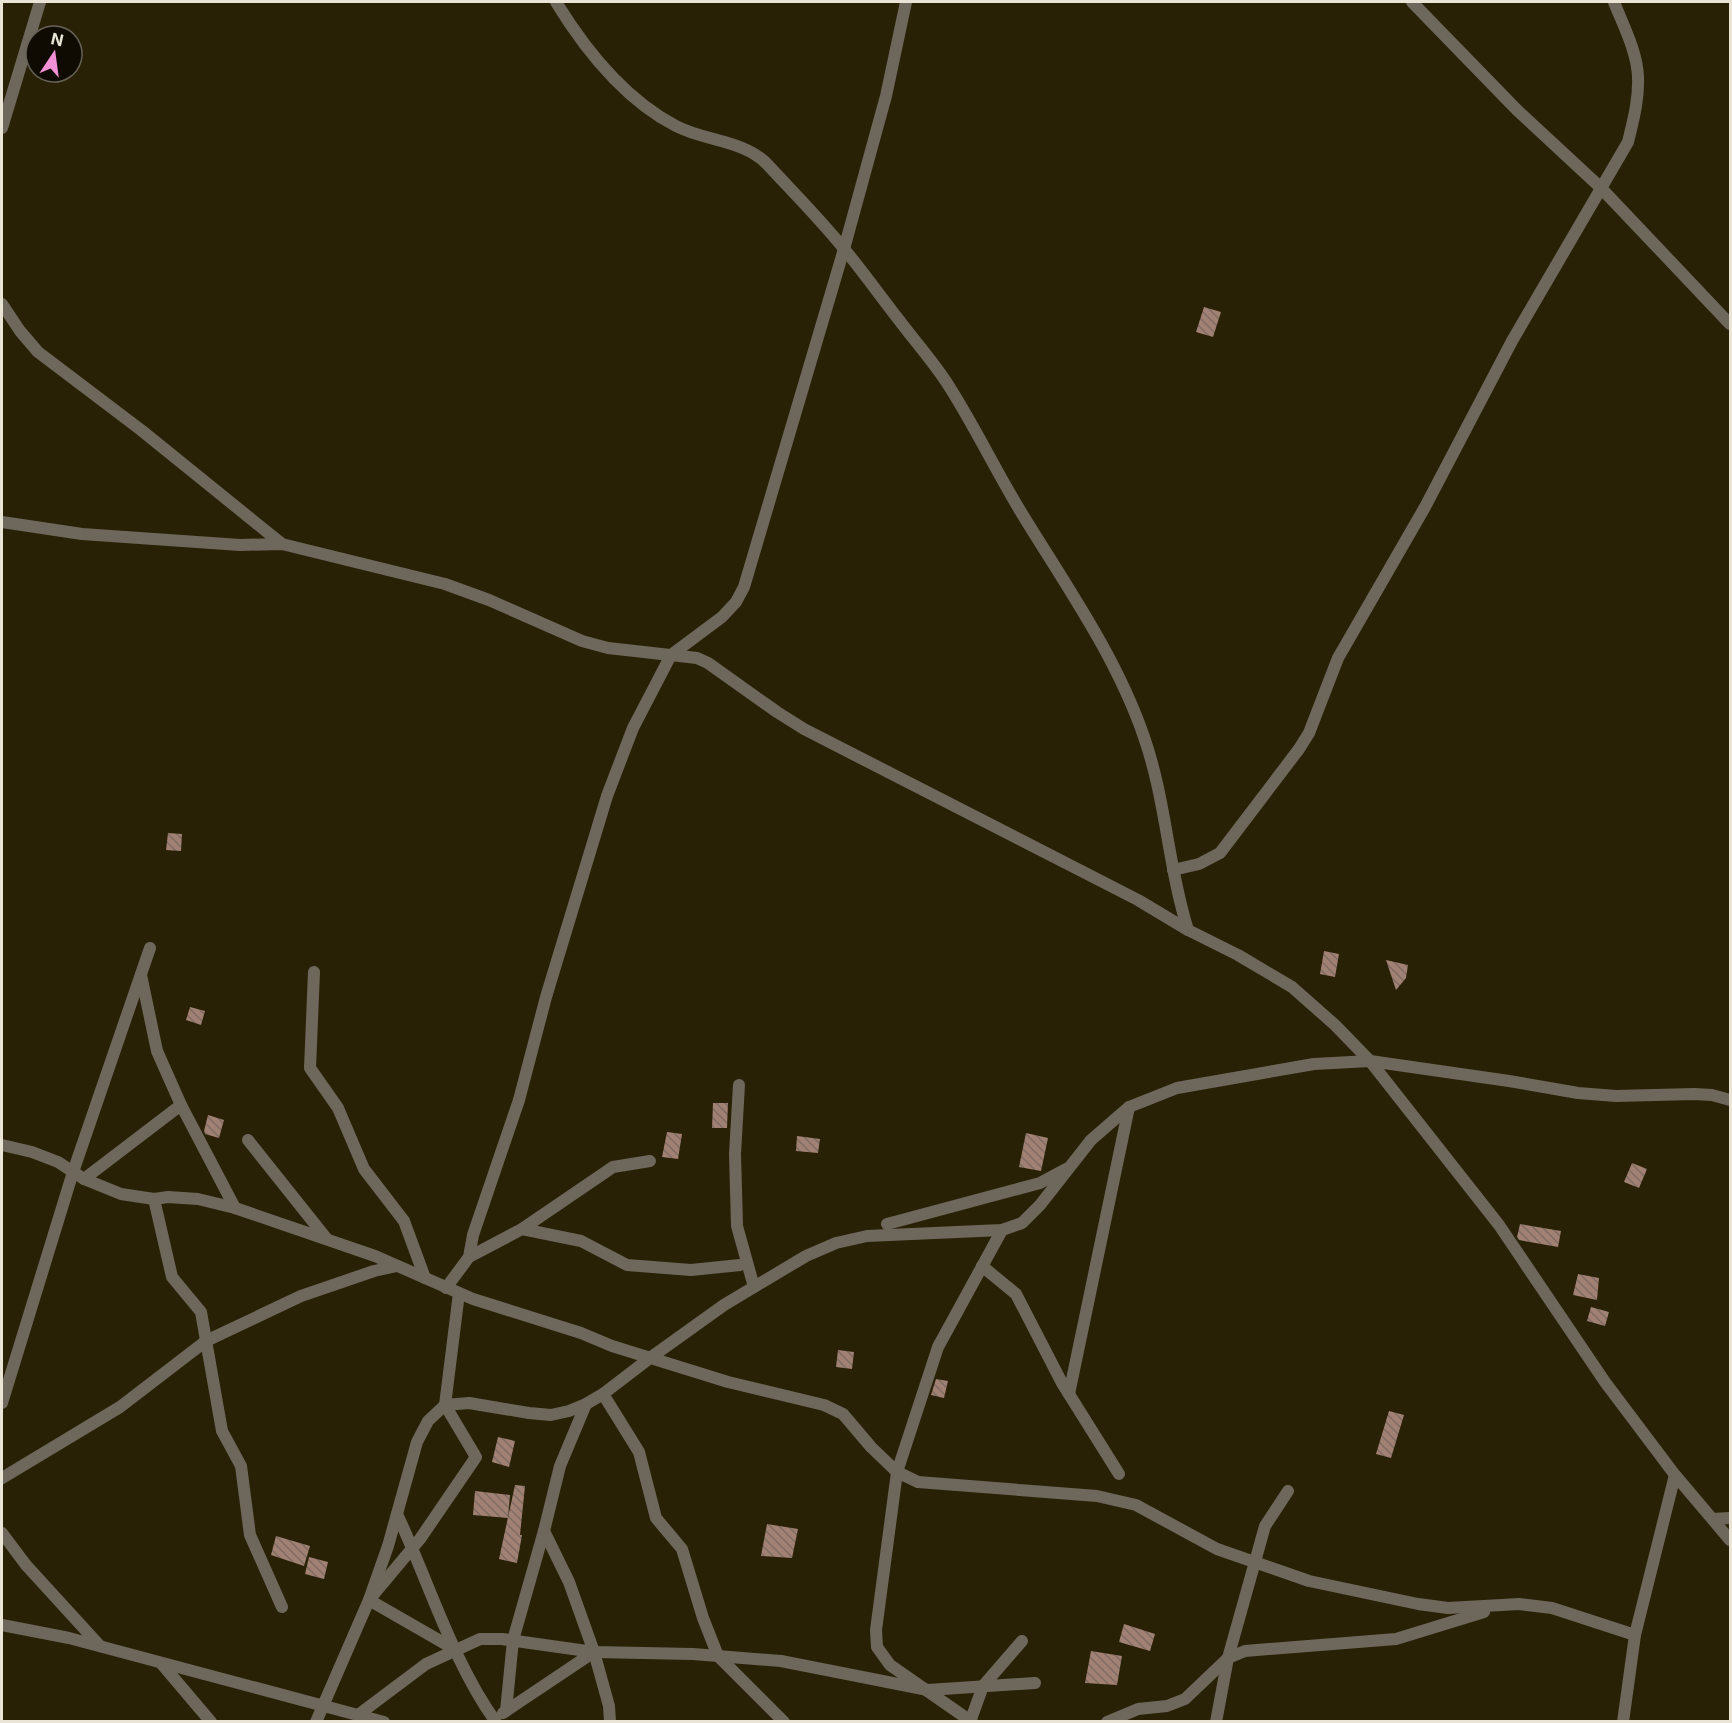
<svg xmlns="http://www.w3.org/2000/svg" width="1732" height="1723" font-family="Inter,sans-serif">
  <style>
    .building { fill: url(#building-back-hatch) }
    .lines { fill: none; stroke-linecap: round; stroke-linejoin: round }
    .street { stroke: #6e685c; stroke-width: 12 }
  </style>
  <defs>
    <pattern id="building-back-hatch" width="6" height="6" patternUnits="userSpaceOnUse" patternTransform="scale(1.5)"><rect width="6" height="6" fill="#a08174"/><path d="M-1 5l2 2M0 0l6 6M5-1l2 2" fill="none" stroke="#806c62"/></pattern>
  </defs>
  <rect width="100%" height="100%" fill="#292106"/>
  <g class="building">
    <path d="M1204,307l17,5 -8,25 -17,-5z"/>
    <path d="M168,833l14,1 -1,17 -15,-1z"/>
    <path d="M1324,951l15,3 -4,23 -15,-3z"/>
    <path d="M1386,960l22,5 -2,13 -10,12z"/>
    <path d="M190,1007l15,4 -4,14 -15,-5z"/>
    <path d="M713,1103h15l-1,25h-15z"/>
    <path d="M208,1115l16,5 -5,18 -14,-4 -1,-3z"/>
    <path d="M667,1132l15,2 -4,25 -16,-2z"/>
    <path d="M1026,1133l22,5 -7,33 -22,-4z"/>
    <path d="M797,1136l23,3 -2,14 -22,-2z"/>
    <path d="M1632,1163l15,6 -8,19 -15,-6z"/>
    <path d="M1520,1224l41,7 -3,16 -39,-7 -2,-3z"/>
    <path d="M1578,1274l21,4 -2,22 -24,-5z"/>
    <path d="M1591,1307l18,5 -4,14 -18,-5z"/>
    <path d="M838,1350l16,2 -2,17 -16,-2z"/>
    <path d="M936,1379l12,2 -4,17 -13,-3z"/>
    <path d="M1389,1411l15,4 -13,43 -15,-4z"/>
    <path d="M498,1437l17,4 -6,26 -17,-5z"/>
    <path d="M515,1485l10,1 -5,49h2l-5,28 -18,-4z"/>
    <path d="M475,1491l35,4 -2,23 -35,-3z"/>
    <path d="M767,1524l31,5 -6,29 -31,-2z"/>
    <path d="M276,1536l34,10 -6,20 -33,-11z"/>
    <path d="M309,1557l19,5 -4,17 -19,-5z"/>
    <path d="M1124,1624l31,10 -5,17 -31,-9z"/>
    <path d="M1091,1651l31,5 -5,29 -32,-2z"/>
  </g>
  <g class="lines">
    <g class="street">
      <path d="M556,2c30,49 68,97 120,124 28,15 68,14 91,38 26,28 54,56 78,86 19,23 36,47 54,70 15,20 32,39 46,60 29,44 51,92 79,137 43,70 93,141 120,220 22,63 24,130 44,193"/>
      <path d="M1412,2l105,108 83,77 130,137"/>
      <path d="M2,128l38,-126"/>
      <path d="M2,304l18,27 18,21 103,78 141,114"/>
      <path d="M2,522l80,12 158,11 42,-1 163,40 44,16 93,41 26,7 89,10 11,5 69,49 27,17 334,171 50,30 50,25 54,32 43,38 35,36 129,164 106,157 70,93 55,65"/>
      <path d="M1173,870l26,-6 21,-11 79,-104 10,-16 29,-75 87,-151 87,-166 116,-199c5,-21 11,-42 10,-65 -1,-26 -15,-52 -24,-75"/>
      <path d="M314,972l-4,96 28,40 26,61 40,52 21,57"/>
      <path d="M141,975l16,76 24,54"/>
      <path d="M739,1085l-4,69 2,72 17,61"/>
      <path d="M248,1140l78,98"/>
      <path d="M2,1145l30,7 26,10 26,17 37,15 33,5 14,-2 30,2 37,9 140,48 98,43 108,34 31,13 116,36 96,23 19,9 28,33 26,25 21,10 179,14 39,9 81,44 92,32 109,23 30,4 71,-4 33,4 83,27"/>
      <path d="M84,1179l97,-74 54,103"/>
      <path d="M154,1199l18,78 29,35 21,119 19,35 9,69 32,72"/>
      <path d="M887,1224l153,-41 26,-14"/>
      <path d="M522,1229l91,-62 37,-6"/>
      <path d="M469,1257l53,-28 59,12 46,24 64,5 49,-5"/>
      <path d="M982,1266l34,28 46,89 57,91"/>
      <path d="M446,1288l23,-31 4,-22 46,-135 27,-103 61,-201 26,-68 38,-73 51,-38 14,-15 8,-15 100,-338 42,-153 20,-94"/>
      <path d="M603,1394l36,58 17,66 26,31 21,69 15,38 66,66"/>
      <path d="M1069,1394l60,-287"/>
      <path d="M2,1403l71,-231 77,-224"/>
      <path d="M586,1404l-26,62 -16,65 25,51 25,70 15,54 1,16"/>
      <path d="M2,1478l118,-71 86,-66 95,-45 73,-25 23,-5"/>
      <path d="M397,1514c31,66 56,149 99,208"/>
      <path d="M1713,1519l17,-1"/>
      <path d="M2,1533l24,32 74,81"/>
      <path d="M2,1625l67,13 315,84"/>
      <path d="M456,1650l-87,-50 51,-61 56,-82 -31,-52 14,-112"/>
      <path d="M161,1663l50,59"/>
      <path d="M506,1711l7,-71 31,-109"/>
      <path d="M503,1713l91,-61"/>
      <path d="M358,1715l68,-51 54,-25h22l92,13 99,2 88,7 147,29 107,-7"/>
      <path d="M316,1722l53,-122 19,-54 29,-104 11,-21 17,-16 24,-2 60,10 22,2 18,-4 17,-7 17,-10 47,-36 74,-53 82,-49 30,-13 31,-7 135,-6 20,-7 18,-18 51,-65 38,-33 48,-19 137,-24 56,-3 139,20 69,12 38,3 78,-2 18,1 18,5"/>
      <path d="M970,1722l13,-36 39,-45"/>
      <path d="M972,1722l-82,-57 -13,-18 -1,-17 21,-158 41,-125 64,-117"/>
      <path d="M1107,1722l31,-13 29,-3 18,-7 43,-41 17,-7 151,-12 88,-27"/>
      <path d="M1216,1722l12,-64 37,-132 23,-35"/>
      <path d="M1623,1722l12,-87 40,-160"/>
    </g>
  </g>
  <rect width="1732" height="1723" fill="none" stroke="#e9e4d5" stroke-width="6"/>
  <g transform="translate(54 54) rotate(13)"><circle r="28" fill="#0f0b03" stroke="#666257" stroke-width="1.5"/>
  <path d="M0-4.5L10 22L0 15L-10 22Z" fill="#f391d6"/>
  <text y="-9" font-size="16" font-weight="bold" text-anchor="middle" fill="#e9e4d5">N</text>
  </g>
</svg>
